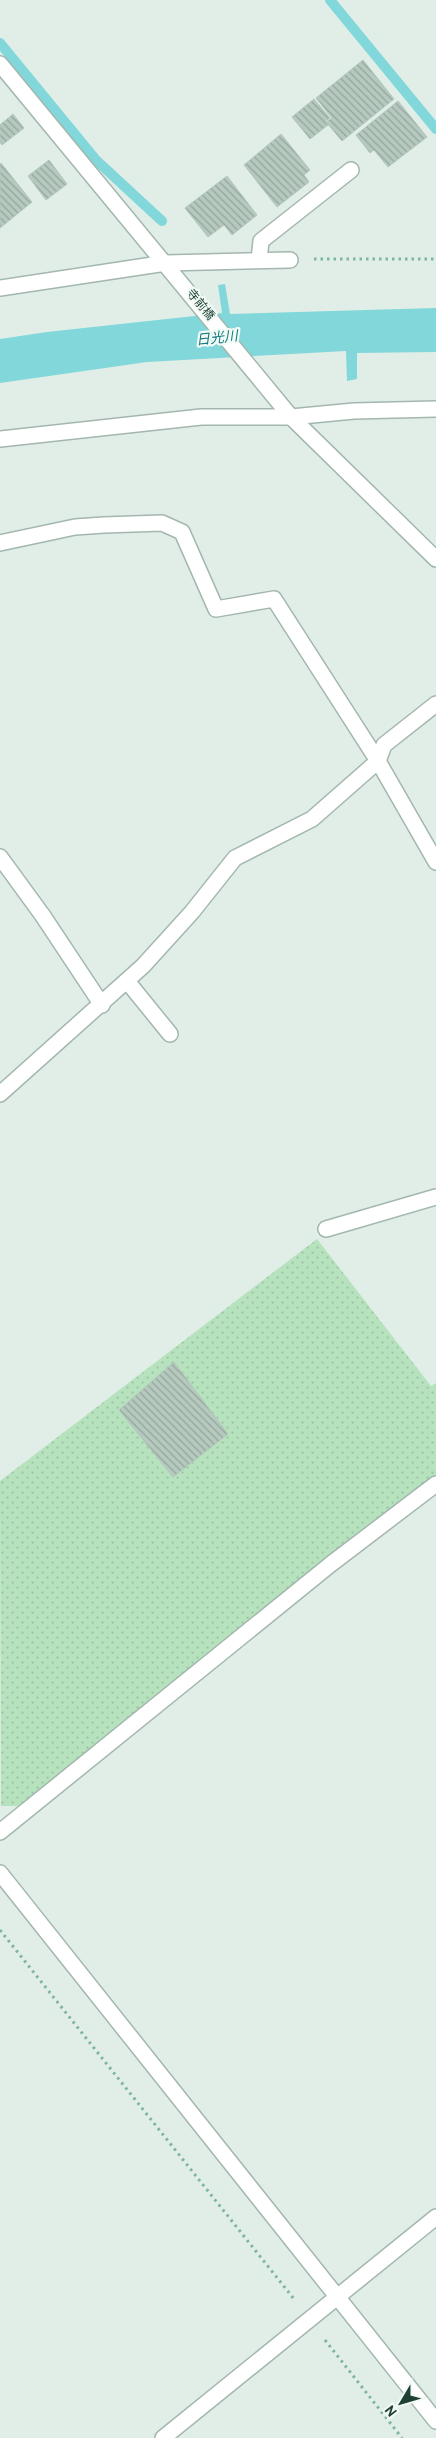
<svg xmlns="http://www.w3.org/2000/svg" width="436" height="2438" font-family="Overpass,'Noto Sans JP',sans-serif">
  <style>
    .green { fill: url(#green-dots) }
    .water { fill: #82d7da }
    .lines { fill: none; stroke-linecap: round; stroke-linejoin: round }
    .stream { stroke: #82d7da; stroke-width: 10 }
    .building { fill: url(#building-back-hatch); stroke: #b3c8bd }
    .service-casing { stroke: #a3b7ae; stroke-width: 18 }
    .minor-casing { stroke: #a3b7ae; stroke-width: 18 }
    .tertiary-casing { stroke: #a3b7ae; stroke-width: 18 }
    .path { stroke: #7eb59d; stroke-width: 3; stroke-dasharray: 2.5 4; stroke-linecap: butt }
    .service { stroke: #fff; stroke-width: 15 }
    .minor { stroke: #fff; stroke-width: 15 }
    .tertiary { stroke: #fff; stroke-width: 15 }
    .labels { text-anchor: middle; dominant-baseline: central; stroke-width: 4.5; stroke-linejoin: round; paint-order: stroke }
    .street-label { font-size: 12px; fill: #1f4134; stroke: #f2faf5 }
    .water-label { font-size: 14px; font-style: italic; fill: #117a7f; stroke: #f2faf5 }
  </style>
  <defs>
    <pattern id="green-dots" width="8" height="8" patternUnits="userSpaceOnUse" patternTransform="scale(1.25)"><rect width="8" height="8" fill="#b7e2be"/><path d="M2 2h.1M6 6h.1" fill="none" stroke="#9dc3a4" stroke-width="1.8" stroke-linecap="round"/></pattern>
    <pattern id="building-back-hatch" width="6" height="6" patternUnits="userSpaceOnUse" patternTransform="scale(1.25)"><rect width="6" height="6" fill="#b6c9bf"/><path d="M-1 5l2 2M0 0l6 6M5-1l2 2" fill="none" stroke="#93a59c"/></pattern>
  </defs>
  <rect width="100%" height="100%" fill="#e1eee7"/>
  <path class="green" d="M317,1239l114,147 5,-3v100l-409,323h-26l-1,-325z"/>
  <path class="water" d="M225,284l5,30 206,-6v44l-79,1v26l-10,2 -1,-30 -199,11 -147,21v-44l47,-7 175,-19 -4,-28z"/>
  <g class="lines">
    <g class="stream">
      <path d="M330,0l106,129"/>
      <path d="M0,43l96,117 66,61"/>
    </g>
  </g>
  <g class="building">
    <path d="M363,60l31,39 -52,42 -16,-19 6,-4 -16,-20z"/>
    <path d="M314,99l16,19 -5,3 3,4 -18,14 -18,-22z"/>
    <path d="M398,101l29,36 -39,30 -14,-17 -4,3 -14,-18z"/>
    <path d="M13,114l11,14 -22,17 -2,-3v-17z"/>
    <path d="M281,134l29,36 -6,5 5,7 -32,25 -33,-42z"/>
    <path d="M49,160l18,24 -21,16 -18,-24z"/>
    <path d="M1,163l31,39 -32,26v-64z"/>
    <path d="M227,176l30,39 -25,20 -8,-10 -16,12 -23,-29z"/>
    <path d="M174,1362l54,72 -55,43 -54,-67z"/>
  </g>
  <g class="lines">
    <defs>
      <path id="service" d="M259,260l2,-19 90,-71"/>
      <g id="minor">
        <path d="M0,64l291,353 145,142"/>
        <path d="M0,288l166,-25 124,-3"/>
        <path d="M0,439l201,-22h90l63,-6 82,-2"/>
        <path d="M0,543l75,-16 29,-2 58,-2 20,9 34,77 58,-10 104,162 58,101"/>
        <path d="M0,857l43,59 59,89"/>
        <path d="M127,981l43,53"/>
        <path d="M0,1094l143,-128 49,-54 43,-54 77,-39 66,-58 6,-16 52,-41"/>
        <path d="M326,1229l110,-32"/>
        <path d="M0,1832l331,-268 105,-80"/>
        <path d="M163,2438l273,-221"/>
      </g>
      <path id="tertiary" d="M0,1873l436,548"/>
    </defs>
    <use href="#service" class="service-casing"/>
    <use href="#minor" class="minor-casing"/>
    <use href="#tertiary" class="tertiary-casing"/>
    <g class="path">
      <path d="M314,259h122"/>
      <path d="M0,1930l294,369"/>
      <path d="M325,2340l77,98"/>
    </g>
    <use href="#service" class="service"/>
    <use href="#minor" class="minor"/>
    <use href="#tertiary" class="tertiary"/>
  </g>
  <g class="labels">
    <g class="street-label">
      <text transform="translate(200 305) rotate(51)">寺前橋</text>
    </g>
    <g class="water-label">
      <text transform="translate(217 339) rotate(-6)">日光川</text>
    </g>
  </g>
  <g transform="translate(401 2403) rotate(232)" stroke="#f2faf5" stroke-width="4" paint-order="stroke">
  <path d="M0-4L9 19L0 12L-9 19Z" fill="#1f4134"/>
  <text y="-8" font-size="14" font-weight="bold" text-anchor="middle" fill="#1f4134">N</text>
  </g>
</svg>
